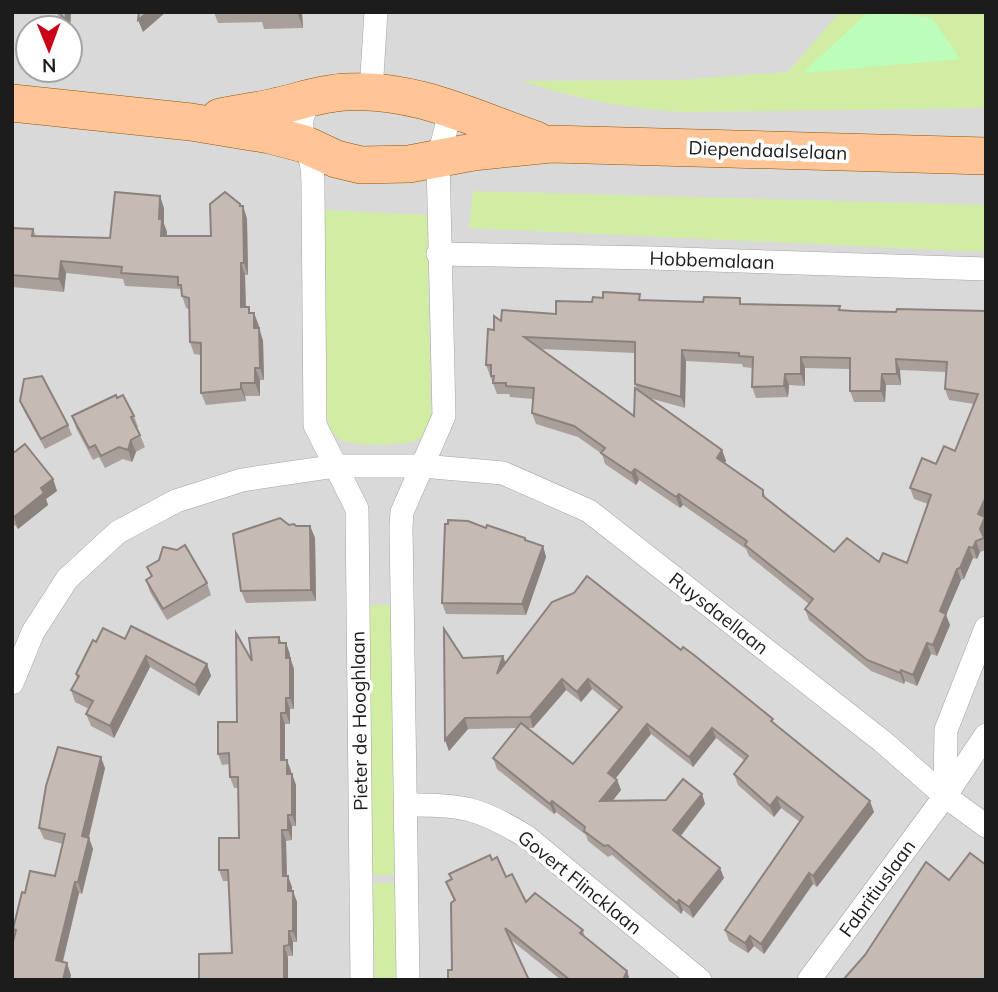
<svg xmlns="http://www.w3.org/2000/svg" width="998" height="992" font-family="Mulish,sans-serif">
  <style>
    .residential { fill: #dad9d9; fill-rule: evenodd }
    .grass { fill: #d0eda3 }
    .park { fill: #bcfdba }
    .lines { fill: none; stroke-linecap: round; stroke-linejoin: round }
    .minor-casing { stroke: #a3a3a3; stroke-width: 24 }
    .primary-casing { stroke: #955200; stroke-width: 38 }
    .minor { stroke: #fff; stroke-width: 23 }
    .primary { stroke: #ffc596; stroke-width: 37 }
    .wall { fill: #aaa09b; fill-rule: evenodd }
    .shaded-wall { fill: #8b827e }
    .building { fill: #c6bab4; stroke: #8b827e; stroke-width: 2; fill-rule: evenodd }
    .labels { text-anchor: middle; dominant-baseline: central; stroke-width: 7; stroke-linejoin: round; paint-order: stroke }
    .street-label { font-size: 19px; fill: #1c1c1c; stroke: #fff }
  </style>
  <rect width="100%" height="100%" fill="#efe8e1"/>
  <path class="residential" d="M12,12h974v968h-974zM28,28h42v42h-42z"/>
  <g class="grass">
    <path d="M840,12h146v96l-304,4c-58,-4 -105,-13 -160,-31l157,-1 109,-8z"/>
    <path d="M473,191l513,14v47l-517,-24z"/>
    <path d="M325,210l102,5 4,202c-1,10 -5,18 -14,23 -11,6 -65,6 -76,0 -9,-5 -12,-14 -14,-23z"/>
    <path d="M369,605h24l4,270h-24z"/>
    <path d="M373,883h24l1,97h-23z"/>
  </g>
  <path class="park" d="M868,12h22l42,6 28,41 -157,14z"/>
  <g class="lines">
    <defs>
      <g id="minor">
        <path d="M371,91l5,-79"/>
        <path d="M320,96c-29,19 -17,38 -9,66 2,8 2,19 2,28l2,235 42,84 5,471"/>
        <path d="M438,254l213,4 335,11"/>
        <path d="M12,683l21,-51 34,-53 51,-47 58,-31 66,-21 94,-14h86l81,7 86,38 293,230 63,55 41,30"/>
        <path d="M945,796l1,-66 40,-102"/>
        <path d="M406,805c56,-1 74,3 121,32l173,143"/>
        <path d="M408,980l-7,-452 1,-16 42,-96 -6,-257 9,-34 -4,-21"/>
        <path d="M809,980l136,-184 41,-61"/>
      </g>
      <g id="primary">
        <path d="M12,103l179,19 79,13 34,9 32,15 25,6 48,-1 64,-12 78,-8 435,12"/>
        <path d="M220,117c19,-4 39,-6 58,-11 23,-5 44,-13 68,-14 69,-4 126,26 190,48"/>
      </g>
    </defs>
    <use href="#minor" class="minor-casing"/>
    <use href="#primary" class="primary-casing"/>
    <use href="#minor" class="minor"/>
    <use href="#primary" class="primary"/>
  </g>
  <g class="wall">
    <path d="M56,12h15l-1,16h-4z"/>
    <path d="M214,12h88l1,16 -39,1 -2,-7 -44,1z"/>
    <path d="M241,206h2l4,13 1,56h-3l1,32 5,6h3l9,28 1,39h-4v16h-15l1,5 -40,4 -5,-12v-38l-7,-1 -4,-12 -1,-33 -3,-1 -6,-19 -55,-3 -2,-7 -57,-6 -2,19 -52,-5v-59l21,1 3,7 74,2 54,-30v16l3,8 -1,4h45z"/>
    <path d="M642,300l199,10 55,2 90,-1v225l-2,4 2,10 -6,2 -3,7 -4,-1 -9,21 -3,1 -15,35 4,10 -13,31 -6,-2 -14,32 -12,-5 -1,3 -33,-13 -62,-51 -4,-11 4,-5 -60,-48 -3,-7 -63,-44 -3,3 -41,-28 -3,5 -31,-21 -3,-10 -24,-17 -42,-13 -4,-11 1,-14 -23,-2 -1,-3h-12l-11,-29 8,-35 7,-9 55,-7 36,-12zM540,349l95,4v31l2,5 -3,27zM686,361l56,3 1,3 9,1v19l4,11 32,-1 1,-12 16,1v-18l45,1v22l4,11h31l1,-17h15l-1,-15 46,2 -1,17 4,11 25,4 -19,47 -19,13 -26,24 4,11 14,5 -21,59 -28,-1 -45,-10 -68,-53 -3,-9 -38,-27 1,-2 -4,-11 -73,-52 36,10z"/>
    <path d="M117,398l17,18 4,11 -1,1 8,19 -9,5 -4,10 -9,-3 -18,9 -6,-11 -6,3 -17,-32 -4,-12z"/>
    <path d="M20,401l48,24 4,10 -27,14 -21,-38z"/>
    <path d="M12,454l41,25 4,12 -11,8 2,6 -30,24 -3,-4 -3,2z"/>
    <path d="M289,525l21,1 5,12 1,63 -70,2 -5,-12z"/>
    <path d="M486,528l39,10 1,2 17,6 3,11 -20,58 -80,-1 -4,-11z"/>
    <path d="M147,567l60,16 4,12 -44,25 -17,-28 -4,-12 5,-3z"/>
    <path d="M552,602l224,123 98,87 -57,75 -4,-3 -49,70 -10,-8 -6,7 -19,-12 -4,-11 75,-108 -19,-14 -7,9 -36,-32 -4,-11 11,-13 -29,-23 -23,29 -42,-33 -36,44 2,2 4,10 -9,11 54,-1 36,-6 3,10 -24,32 39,32 4,10 -31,40 -10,-8 -2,4 -69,-59 -4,2 -20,-16 -2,-6 -30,-23 -2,2 -57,-45 -4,-11 24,-30 -49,1 -19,22 -4,-11 18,-82 43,4zM592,689l27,22 -46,53 -46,-36h6l33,-38 15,12z"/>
    <path d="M279,637l3,6h4l8,26v40h-4v15h-5v36h2l9,25v41h-4v14l-6,1 1,35 5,11v4l5,11v40h-4v14l-61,-3 -3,-72h-6l-4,-11 20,-32 -1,-50h-4l-4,-11v-13l-8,1 -4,-11 19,-32 15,-61z"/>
    <path d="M125,639l82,25 4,12 -12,20 -49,-29 -36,71 -23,-12 -5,-12 3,-5 -14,-7 -4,-12 6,-11 -1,-5 20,-32z"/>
    <path d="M105,768l-16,70 4,11 -11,45 -3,-1 -16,69 8,13 -56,-41 -2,-5 12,-36 30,-17 8,-32 -19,-5 -5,-11z"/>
    <path d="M492,860l34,42 57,28 2,8 45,42h-69l-50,-40 -59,30 2,-69 -8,-19 5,-3 -2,-5z"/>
  </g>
  <g class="shaded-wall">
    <path d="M66,12h5l-1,16h-2l-3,-7z"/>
    <path d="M148,12h18l-23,20 -5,-12z"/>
    <path d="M297,12h5l1,16z"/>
    <path d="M160,196l4,12v16l3,8 -1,16 -5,-12 -2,-17z"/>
    <path d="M240,204l3,9v-7l4,13 1,56 -4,-12z"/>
    <path d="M61,261l5,12 -2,19 -5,-13z"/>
    <path d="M241,263l4,12 1,44 -5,-12z"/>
    <path d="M254,313l5,13v15l-5,-13z"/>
    <path d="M259,328l4,13 1,39 -4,-12z"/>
    <path d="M682,350l4,11 -1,47 -4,-11z"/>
    <path d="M801,357l4,11v18l-4,-12z"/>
    <path d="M896,359l4,11 1,15 -4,-11z"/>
    <path d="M255,368l5,12v16l-5,-13z"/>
    <path d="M785,374l4,11 -1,12 -4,-11z"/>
    <path d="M882,374l4,11 -1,17 -4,-11z"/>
    <path d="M241,383l4,13 1,5 -5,-12z"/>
    <path d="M131,440l5,12 -4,10 -4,-12z"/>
    <path d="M722,450l4,11 -5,8 -4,-11z"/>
    <path d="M635,469l4,11 -3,5 -5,-12z"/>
    <path d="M53,479l4,12 -11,8 2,6 -30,24 -4,-12 27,-29z"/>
    <path d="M679,494l4,11 -3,3 -4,-11z"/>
    <path d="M986,497v39l-2,4 -4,-11 -2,-15z"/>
    <path d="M310,526l5,12 1,63 -5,-11z"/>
    <path d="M976,541l4,11 -3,7 -4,-11z"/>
    <path d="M543,546l3,11 -20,58 -4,-11z"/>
    <path d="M969,547l4,11 -9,21 -4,-11z"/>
    <path d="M957,569l4,11 -15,35 4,10 -13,31 -4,-11 7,-34z"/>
    <path d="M286,643l4,11v15l-4,-11z"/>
    <path d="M927,643l4,11 -14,32 -4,-11z"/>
    <path d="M146,656l4,11 -36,71 -4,-12z"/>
    <path d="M503,656l4,11 -10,7z"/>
    <path d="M290,658l4,11v40l-4,-11z"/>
    <path d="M207,664l4,12 -12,20 -4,-11z"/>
    <path d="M901,670l4,11 -1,3 -4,-11z"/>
    <path d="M562,679l4,11 -33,38 -3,-11z"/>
    <path d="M588,679l4,10 -11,13 -4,-10z"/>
    <path d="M286,698l4,11v15l-4,-11z"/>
    <path d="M281,713l4,11v47l-4,-11z"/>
    <path d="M465,718l3,11 -19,22 -4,-11z"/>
    <path d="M647,724l4,10 -39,49 -4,-10z"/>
    <path d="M712,728l4,10 -23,29 -4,-10z"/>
    <path d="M101,757l4,11 -19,80 -4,-12z"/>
    <path d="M287,760l4,11v14l-4,-11z"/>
    <path d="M292,774l4,11v41l-4,-11z"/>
    <path d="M617,780l4,10 -17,22 -4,-11z"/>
    <path d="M702,794l3,10 -28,36 -4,-10z"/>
    <path d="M777,797l4,11 -7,9 -4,-11z"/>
    <path d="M552,801l4,11 -2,2 -4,-10z"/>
    <path d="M870,801l4,11 -57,75 -4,-11z"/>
    <path d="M288,815l4,11v14l-4,-10z"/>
    <path d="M282,830l4,11 1,46 -4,-11z"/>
    <path d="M89,838l4,11 -11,45 -4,-12z"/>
    <path d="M720,868l4,10 -31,40 -4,-11z"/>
    <path d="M809,873l4,11 -49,70 -3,-10z"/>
    <path d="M288,876l4,11v15l-4,-11z"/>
    <path d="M75,882l4,11 -19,79 -4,-12z"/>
    <path d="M293,891l4,11v40l-4,-11z"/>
    <path d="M679,900l4,10 -2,4 -4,-11z"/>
    <path d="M289,931l4,11v14l-4,-11z"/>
    <path d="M750,936l4,10 -6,7 -3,-10z"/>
    <path d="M284,946l4,11v23h-4z"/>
    <path d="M67,963l4,12 -1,5h-7z"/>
    <path d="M627,971l3,9h-7z"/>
  </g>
  <g class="building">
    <path d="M60,12h6l-1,9z"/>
    <path d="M139,12h9l-10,8z"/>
    <path d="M115,192l45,4 -1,23h3l-1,17h50l-1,-32 15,-12 15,12v2h3l1,57h-3v44h8v6h5v15h5l1,40h-5v15h-14v6l-40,4v-50l-11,-1 -1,-44 -7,-2 -1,-11h-3v-8l-57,-4 1,-6 -61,-6 -2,18 -47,-4v-47l21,1 -1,7 78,2z"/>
    <path d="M603,292l37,2 -1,6 64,2 1,-5 36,1v6l100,2 -1,4 14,1 43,1 1,-3 89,2v186l-8,17 7,3 -5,12 4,9 -8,3 -3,7 -4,-1 -9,21 -3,1 -17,42 6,3 -13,31 -6,-2 -14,32 -12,-5 -1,3 -33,-13 -62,-51 8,-10 -68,-54 2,-4 -68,-47 -3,3 -41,-28 -4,4 -30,-20 4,-5 -31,-22 -42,-13 2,-25 -28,-2v-3h-13l1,-7h-3v-11h-5l2,-36 6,1v-14l7,5 1,-11 54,4v-13l36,1 1,-5 10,1zM524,337l111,5v42l46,13 1,-47 57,3v3l14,1 -1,30 32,-1 1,-12h16v-17l49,1v33h31l1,-17h15l-1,-15 51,3 -2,27 33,5 -23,57 -11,-5 -8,18 -14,-6 -12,30 21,7 -24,68 -24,-10 -4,9 -32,-24 -13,14 -71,-56v-6l-46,-32 5,-8 -87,-62 -1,28z"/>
    <path d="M42,376l26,49 -27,14 -21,-38 4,-22z"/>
    <path d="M116,395l1,3 6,-3 11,21 -3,1 9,18 -9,5 -3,10 -9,-3 -18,9 -6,-11 -6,3 -17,-32z"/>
    <path d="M25,444l28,35 -12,9 3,5 -30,24 -2,-2v-61z"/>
    <path d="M280,518l9,7 5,-1 2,2h14l1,64 -70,1 -8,-57z"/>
    <path d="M448,520l20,1 18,7 1,-3 38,13v2l18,6 -21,58 -80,-1 3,-79h3z"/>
    <path d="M185,545l22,38 -44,26 -17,-29 6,-4 -5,-9 12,-7 4,-13 14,3z"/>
    <path d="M587,576l94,74 2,-3 11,8 79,64 -2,2 99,80 -57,75 -4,-3 -48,71 -11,-8 -5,7 -20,-13 78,-113 -26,-20 -7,9 -36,-32 14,-18 -36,-28 -23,29 -42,-33 -39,49 9,7 -17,21 66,-1 17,-21 19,15 -29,36 47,38 -31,39 -10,-7 -2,3 -69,-58 -4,1 -20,-15 1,-4 -33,-26 -2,3 -57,-46 28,-35 52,41 49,-57 -34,-28 -11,13 -15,-13 -32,38 -65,1 -20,22 -1,-111 19,29 40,-2 -6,18 55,-72 22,-9z"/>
    <path d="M131,626l76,38 -12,21 -49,-29 -36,70 -24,-12 7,-13 -22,-11 8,-14 -3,-2 17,-34 3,2 7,-14 22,11z"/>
    <path d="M236,633l16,28 -3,-23 30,-1v6h7v15h4v40h-4v15h-5v47h6v14h5v41h-4v15h-6l1,46h5v15h5v40h-4v14l-5,1v34h-85v-26l33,-1 -4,-83h-9v-32h20l-1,-61h-8l-1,-24 -11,1v-32h19z"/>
    <path d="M58,747l43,10 -19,79 7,2 -11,44h-3l-19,78 11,3 -4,17h-51v-34l4,-16 -3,-1 9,-37 3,1 5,-22 25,5 10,-42 -26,-6 7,-42z"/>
    <path d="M970,853l16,12v115h-143l22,-25 61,-93 23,18z"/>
    <path d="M490,855l2,5 5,-3 9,20 6,-3 14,28 9,-9 48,37 -3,3 47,38 -4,9h-53l-65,-52 24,52h-81v-10h4l-1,-67 4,-3 -9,-18 6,-3 -3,-5z"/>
  </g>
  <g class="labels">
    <g class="street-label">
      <text transform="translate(768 150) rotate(2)">Diependaalselaan</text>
      <text transform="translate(712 260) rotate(2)">Hobbemalaan</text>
      <text transform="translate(719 613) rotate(38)">Ruysdaellaan</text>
      <text transform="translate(359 721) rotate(-91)">Pieter de Hooghlaan</text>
      <text transform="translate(580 882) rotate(39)">Govert Flincklaan</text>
      <text transform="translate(877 888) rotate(-54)">Fabritiuslaan</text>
    </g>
  </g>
  <rect width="998" height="992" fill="none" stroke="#1c1c1c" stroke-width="28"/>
  <g transform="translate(49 49) rotate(179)"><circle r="33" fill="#ffffff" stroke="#a4a4a4" stroke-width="2"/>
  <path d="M0-5L12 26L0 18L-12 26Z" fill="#c90018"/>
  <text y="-10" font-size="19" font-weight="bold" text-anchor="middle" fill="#1c1c1c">N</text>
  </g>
</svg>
